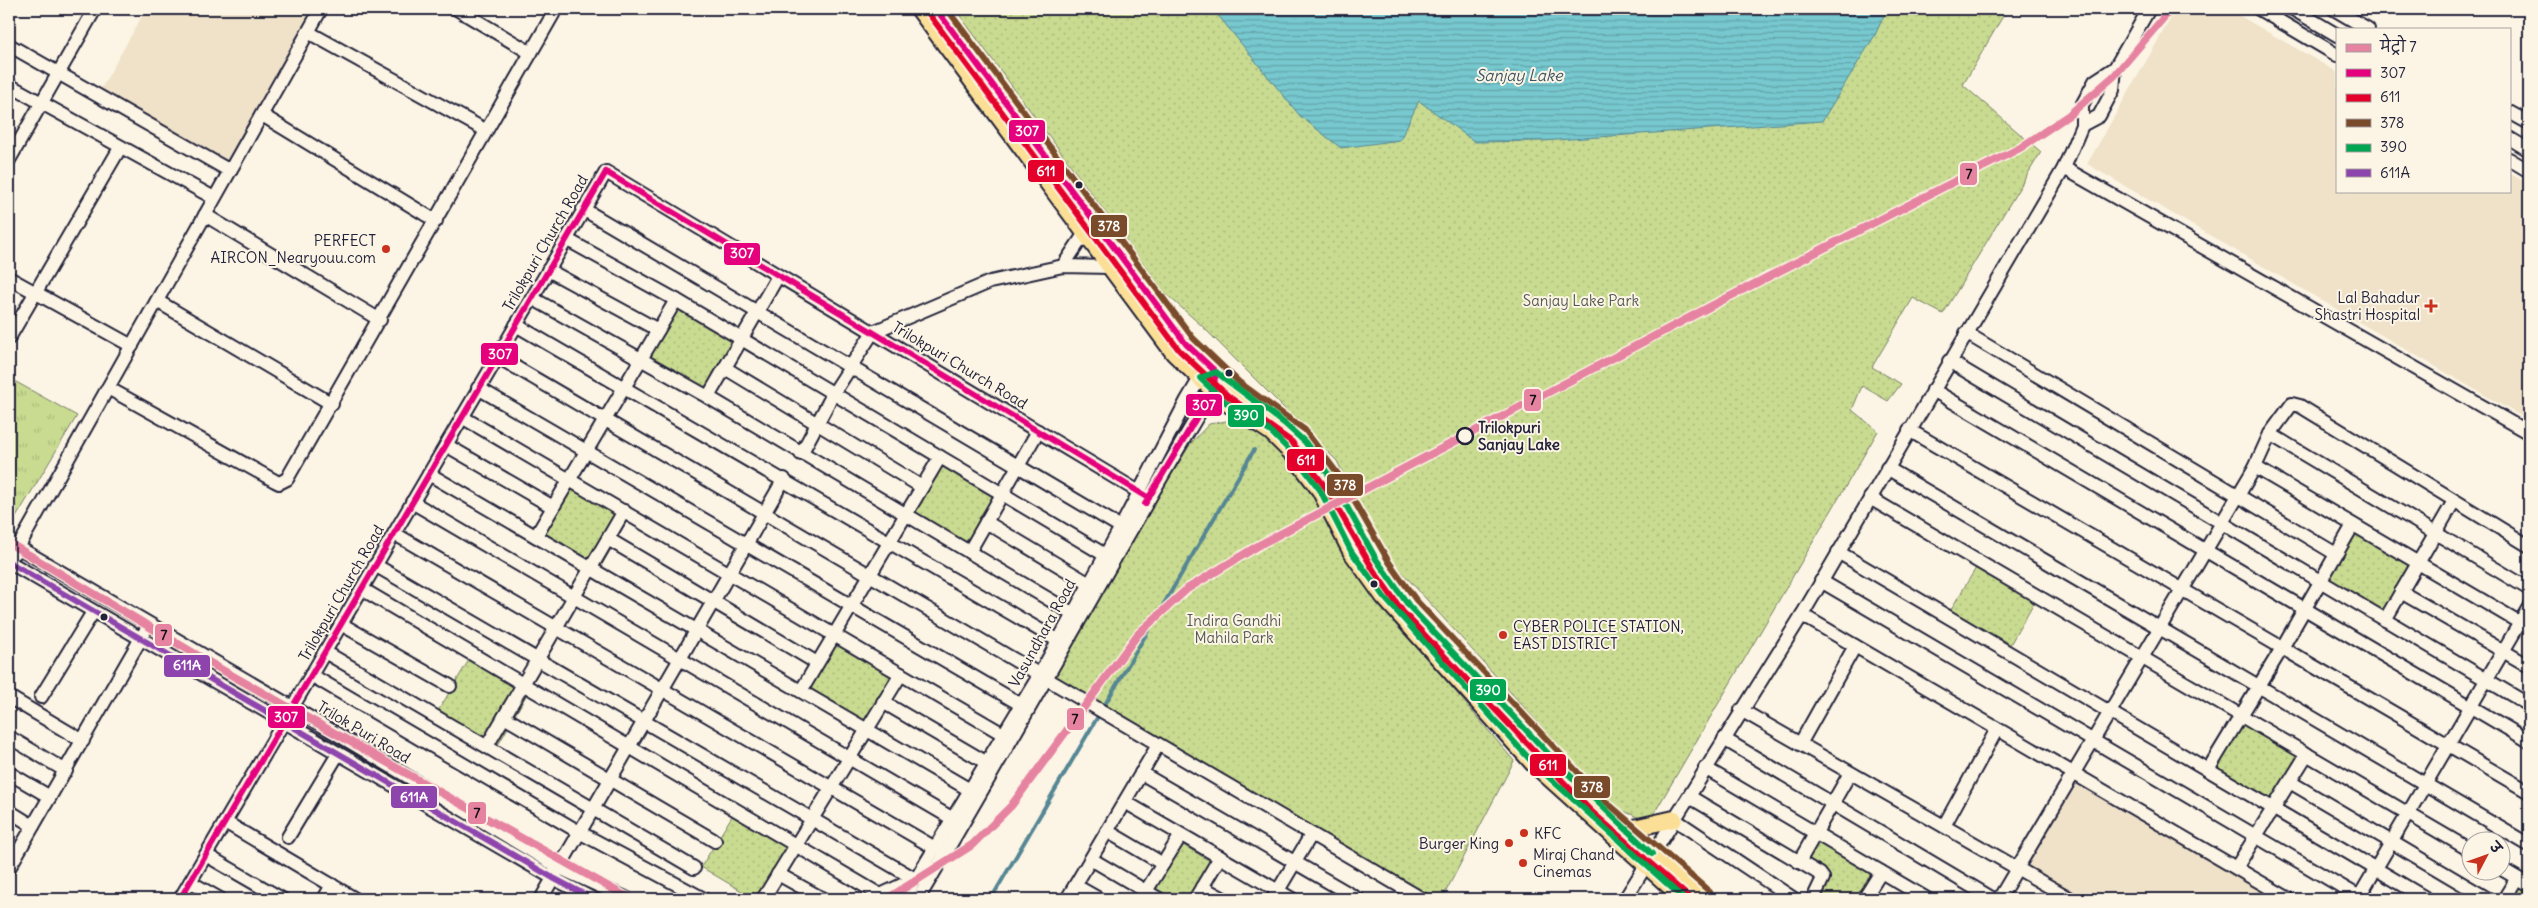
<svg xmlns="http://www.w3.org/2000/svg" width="2538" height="908" font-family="Delius,'Playpen Sans Deva',sans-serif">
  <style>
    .built { fill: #efe2c8 }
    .grass { fill: url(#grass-tufts); stroke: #767e66 }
    .park { fill: url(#park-dots); stroke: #767e66 }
    .water { fill: url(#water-rules); stroke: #558694 }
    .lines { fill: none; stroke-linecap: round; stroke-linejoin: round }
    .stream { stroke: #558694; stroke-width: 4 }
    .minor-casing { stroke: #22223b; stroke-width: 16 }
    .major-casing { stroke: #22223b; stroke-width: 20 }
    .minor { stroke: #fcf5e5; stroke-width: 12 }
    .major { stroke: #fbdf96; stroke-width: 16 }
    .bus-1-casing { stroke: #fcf5e5; stroke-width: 10 }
    .bus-2-casing { stroke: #fcf5e5; stroke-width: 10 }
    .bus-3-casing { stroke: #fcf5e5; stroke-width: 10 }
    .bus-4-casing { stroke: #fcf5e5; stroke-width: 10 }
    .bus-5-casing { stroke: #fcf5e5; stroke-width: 10 }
    .bus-1 { stroke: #e5007d; stroke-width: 6 }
    .bus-2 { stroke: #e4002b; stroke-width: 6 }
    .bus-3 { stroke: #7a4b2a; stroke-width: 6 }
    .bus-4 { stroke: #00a651; stroke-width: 6 }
    .bus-5 { stroke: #8e44ad; stroke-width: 6 }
    .metro-1-casing { stroke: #fcf5e5; stroke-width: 11 }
    .metro-1 { stroke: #e683a1; stroke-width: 8 }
    .bus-dot { fill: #22223b; stroke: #fcf5e5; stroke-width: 2 }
    .poi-dot { fill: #c8321e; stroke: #fcf5e5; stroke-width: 2 }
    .stop-dot { fill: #fcf5e5; stroke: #22223b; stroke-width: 2.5 }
    .labels { text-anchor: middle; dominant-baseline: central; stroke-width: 4; stroke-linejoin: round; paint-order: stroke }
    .poi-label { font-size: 15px; fill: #22223b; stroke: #fcf5e5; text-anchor: end }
    .street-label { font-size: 15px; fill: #22223b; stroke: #fcf5e5 }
    .park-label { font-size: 15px; fill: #545a54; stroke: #fcf5e5 }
    .stop-label { font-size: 15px; font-weight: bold; fill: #22223b; stroke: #fcf5e5; text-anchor: start }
    .water-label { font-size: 16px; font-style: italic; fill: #3c5467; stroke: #fcf5e5 }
    .line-badge { stroke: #fcf5e5; stroke-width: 2 }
    .badge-label { font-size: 14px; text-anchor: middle; font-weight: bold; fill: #fff }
    .pale-badge-label { font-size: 14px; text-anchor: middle; font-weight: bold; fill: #111 }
  </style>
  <defs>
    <pattern id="grass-tufts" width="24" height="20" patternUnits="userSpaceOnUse" patternTransform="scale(1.25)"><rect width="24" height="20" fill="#c9db90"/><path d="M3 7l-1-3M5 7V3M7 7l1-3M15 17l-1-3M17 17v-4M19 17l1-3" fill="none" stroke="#acbc7d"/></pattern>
    <pattern id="park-dots" width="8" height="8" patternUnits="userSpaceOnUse" patternTransform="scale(1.25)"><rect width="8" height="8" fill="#c9db90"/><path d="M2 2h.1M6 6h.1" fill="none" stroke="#acbc7d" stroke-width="1.8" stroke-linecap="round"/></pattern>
    <pattern id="water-rules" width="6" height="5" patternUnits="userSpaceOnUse" patternTransform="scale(1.25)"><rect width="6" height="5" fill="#77c8cf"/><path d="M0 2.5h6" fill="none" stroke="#61a2a9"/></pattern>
  </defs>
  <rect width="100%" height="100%" fill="#fcf5e5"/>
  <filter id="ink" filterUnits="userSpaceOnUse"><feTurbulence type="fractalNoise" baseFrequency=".02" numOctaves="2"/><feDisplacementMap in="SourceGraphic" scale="10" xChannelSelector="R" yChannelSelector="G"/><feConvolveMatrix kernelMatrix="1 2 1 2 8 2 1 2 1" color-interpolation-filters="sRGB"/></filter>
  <g filter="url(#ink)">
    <g class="built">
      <path d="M146,9h167l-86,152 -126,-72z"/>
      <path d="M2176,9h52l109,63v119h172v-18l20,11v237l-442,-257z"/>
      <path d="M2075,784l201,115h-195l-54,-31z"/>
    </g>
    <path class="grass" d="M9,378l68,38 -68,113z"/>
    <g class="park">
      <path d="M955,9h1052l-44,76 78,67 -98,162 -30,-16 -41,69 29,17 -13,17 -26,-15 -10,24 26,21 -229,391 -35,-15 -233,-258 -44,-88 -135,-135 -37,-33z"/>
      <path d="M678,308l59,34 -30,53 -60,-35z"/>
      <path d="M1232,420l17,3 43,39 24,34 66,108 132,157 -72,138h-9l-384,-223 142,-233 18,-19z"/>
      <path d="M939,462l59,35 -30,52 -59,-35z"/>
      <path d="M570,483l59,34 -30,53 -59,-35z"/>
      <path d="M2355,529l59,34 -30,52 -60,-35z"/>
      <path d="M1979,563l58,34 -30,53 -59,-36z"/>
      <path d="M836,639l59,34 -30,53 -59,-35z"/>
      <path d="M469,660l58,34 -30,53 -59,-36z"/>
      <path d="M2244,719l58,35 -29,49 -58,-34z"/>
      <path d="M732,816l58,34 -28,49h-7l-54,-32z"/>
      <path d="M1817,838l59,35 -15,26h-46l14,-23 -25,-14z"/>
      <path d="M1180,843l33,20 -21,36h-25l-15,-9z"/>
      <path d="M2519,881l10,6v12h-20z"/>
    </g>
    <path class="water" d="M1213,9h674l-12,26 -53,86 -279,20 -68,1 -56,-41 -19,39 -59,8 -41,-32z"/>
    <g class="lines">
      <path class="stream" d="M991,899l263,-449"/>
      <defs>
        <g id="minor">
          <path d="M457,9l74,44"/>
          <path d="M2259,9l78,46"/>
          <path d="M2293,9l44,26"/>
          <path d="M2334,9l34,20"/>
          <path d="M308,32l177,98"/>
          <path d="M9,45l221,126"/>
          <path d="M9,85l205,113"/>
          <path d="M2509,112l20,11"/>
          <path d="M262,115l174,106"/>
          <path d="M2082,125l17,-9 14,-26 2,-22 34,-59"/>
          <path d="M2509,138l20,12"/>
          <path d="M2509,159l20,12"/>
          <path d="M9,160l86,-151"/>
          <path d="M2064,168l465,265"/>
          <path d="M583,209l538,318"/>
          <path d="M205,215l175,105"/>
          <path d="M566,239l110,61 429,255"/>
          <path d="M1063,266l22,-33"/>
          <path d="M548,270l110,60"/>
          <path d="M9,278l123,68"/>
          <path d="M532,298l176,99 364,216"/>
          <path d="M157,301l175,103"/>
          <path d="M516,325l541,315"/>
          <path d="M1966,333l370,221"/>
          <path d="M9,338l111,-190"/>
          <path d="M498,357l924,542"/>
          <path d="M1949,361l580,344"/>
          <path d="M725,368l197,119"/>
          <path d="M108,388l167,93 4,2 8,-4 269,-470"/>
          <path d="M478,388l542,316"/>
          <path d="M1933,390l596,351"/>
          <path d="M708,397l70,-121"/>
          <path d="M462,417l541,317"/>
          <path d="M1909,430l620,362"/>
          <path d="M2270,434l259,155"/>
          <path d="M446,445l107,62"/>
          <path d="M801,454l32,-60 40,-62 117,-50 73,-16 46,1"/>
          <path d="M2255,467l274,161"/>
          <path d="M1887,468l642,377"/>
          <path d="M429,474l541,316"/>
          <path d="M1870,498l600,352"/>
          <path d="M412,502l541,317"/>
          <path d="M986,522l102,61"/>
          <path d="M395,534l540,314"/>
          <path d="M536,536l140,-236"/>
          <path d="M608,539l209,124"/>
          <path d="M9,542l283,165 268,161 68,31"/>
          <path d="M969,552l69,-121"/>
          <path d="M1838,552l589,347"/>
          <path d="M15,553l306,-544"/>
          <path d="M9,562l544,316 40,21"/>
          <path d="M375,565l540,314"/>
          <path d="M1821,581l542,318"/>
          <path d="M362,589l518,306"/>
          <path d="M2401,592l128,74"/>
          <path d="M1802,615l487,284"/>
          <path d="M2385,620l69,-119"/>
          <path d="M341,624l109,62"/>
          <path d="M325,652l369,216"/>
          <path d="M311,675l268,157 125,67"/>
          <path d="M801,691l139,-234"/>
          <path d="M9,697l74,44"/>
          <path d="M41,697l52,-85"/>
          <path d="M883,702l104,61"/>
          <path d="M1741,710l330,189"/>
          <path d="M504,717l211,124"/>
          <path d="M9,737l57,34"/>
          <path d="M1724,739l269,160"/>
          <path d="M1800,744l55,-98"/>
          <path d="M487,746l137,-235"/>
          <path d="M1705,768l222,131"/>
          <path d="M2208,770l74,-122 71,-123"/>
          <path d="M9,773l41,24"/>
          <path d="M1141,773l217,126"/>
          <path d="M2290,782l198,117"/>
          <path d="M1690,797l130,77 3,4 -10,21"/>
          <path d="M1125,802l167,97"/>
          <path d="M9,811l24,15"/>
          <path d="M1674,819l120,80"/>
          <path d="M225,822l130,77"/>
          <path d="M1944,826l53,-97"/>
          <path d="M1107,831l56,33"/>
          <path d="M288,837l50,-83"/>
          <path d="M206,855l76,44"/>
          <path d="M1091,859l68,40"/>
          <path d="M1799,862l51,-89"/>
          <path d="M9,868l135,-235"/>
          <path d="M2236,868l71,-114"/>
          <path d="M2500,868l29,17"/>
          <path d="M778,874l45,25"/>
          <path d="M190,882l30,17"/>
          <path d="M1076,886l23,13"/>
          <path d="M1202,887l22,12"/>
          <path d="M1146,891l35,-56"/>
          <path d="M874,898l41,-19"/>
          <path d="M180,899l426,-727 543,326"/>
          <path d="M324,899l8,-14"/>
          <path d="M541,899l243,-420"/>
          <path d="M763,899l138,-225"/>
          <path d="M904,899l136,-225 81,-147 66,-127 13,-22 9,-3"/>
          <path d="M918,899c101,-168 194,-341 295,-509l1,-8"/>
          <path d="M1067,899l91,-154"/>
          <path d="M1195,899l25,-42"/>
          <path d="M1273,899l38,-64"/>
          <path d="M1625,899l177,-284 262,-447 18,-43v-20l13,-24 20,-13"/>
          <path d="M1864,899l17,-27"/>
          <path d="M1999,899l256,-432 15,-33 22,-30 8,2 229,140"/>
          <path d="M2358,899l171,-292"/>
          <path d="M2504,899l13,-21"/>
        </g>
        <g id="major">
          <path d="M919,9l255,344 50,48 47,31 23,23 26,35 31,61 33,46 149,166 151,136"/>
          <path d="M936,9l250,335c16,15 31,31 48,45 24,19 52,31 72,55 40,50 63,111 103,162l188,199 107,94"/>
          <path d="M1625,830l49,-11"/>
        </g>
      </defs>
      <use href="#minor" class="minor-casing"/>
      <use href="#major" class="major-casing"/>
      <use href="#minor" class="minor"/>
      <use href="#major" class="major"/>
      <defs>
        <g id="bus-1">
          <path d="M936,9l250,335 30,28 -3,18 -68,114"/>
          <path d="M606,172l543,326"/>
          <path d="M180,899l426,-727"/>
        </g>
        <path id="bus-2" d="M929,14l250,336 49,46 64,46 34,46 48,83 29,41 188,199 100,88"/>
        <path id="bus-3" d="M947,9l246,329 46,44 66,48 36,48 48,84 27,38 187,199 107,93"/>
        <path id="bus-4" d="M1652,854l-94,-90 -149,-158 -33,-47 -45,-81 -26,-36 -21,-19 -68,-51 -16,6 24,23 47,31 23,23 26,35 31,61 33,46 149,166 151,136"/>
        <path id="bus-5" d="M9,562l544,316 40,21"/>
      </defs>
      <use href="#bus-1" class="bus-1-casing"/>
      <use href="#bus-2" class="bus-2-casing"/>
      <use href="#bus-3" class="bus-3-casing"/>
      <use href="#bus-4" class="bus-4-casing"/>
      <use href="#bus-5" class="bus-5-casing"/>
      <use href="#bus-1" class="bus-1"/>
      <use href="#bus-2" class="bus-2"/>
      <use href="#bus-3" class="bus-3"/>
      <use href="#bus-4" class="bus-4"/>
      <use href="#bus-5" class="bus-5"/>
      <defs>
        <g id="metro-1">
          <path d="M9,543l208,124 408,229 10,3"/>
          <path d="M887,899l85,-54 39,-39 127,-172 49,-45 74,-45 454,-240 305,-156 49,-33 45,-39 57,-67"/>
        </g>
      </defs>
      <use href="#metro-1" class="metro-1-casing"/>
      <use href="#metro-1" class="metro-1"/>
    </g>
  </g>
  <g class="bus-dot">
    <circle cx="1079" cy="185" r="4.5"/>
    <circle cx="1229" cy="373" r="4.5"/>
    <circle cx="1374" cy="584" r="4.5"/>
    <circle cx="104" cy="617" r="4.5"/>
  </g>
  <g class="poi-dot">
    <circle cx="386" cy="249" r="5"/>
    <path d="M2428.5 298.5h5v5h5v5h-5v5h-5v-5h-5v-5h5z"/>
    <circle cx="1503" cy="635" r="5"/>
    <circle cx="1524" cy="833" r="5"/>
    <circle cx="1509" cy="843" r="5"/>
    <circle cx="1523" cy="863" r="5"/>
  </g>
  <circle class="stop-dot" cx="1465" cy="436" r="8"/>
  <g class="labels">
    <g class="poi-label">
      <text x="376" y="240">PERFECT<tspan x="376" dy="17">AIRCON_Nearyouu.com</tspan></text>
      <text x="2420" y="297">Lal Bahadur<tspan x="2420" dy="17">Shastri Hospital</tspan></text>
      <text x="1513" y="626" text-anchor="start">CYBER POLICE STATION,<tspan x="1513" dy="17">EAST DISTRICT</tspan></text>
      <text x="1534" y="833" text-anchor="start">KFC</text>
      <text x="1499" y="843">Burger King</text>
      <text x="1533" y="854" text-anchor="start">Miraj Chand<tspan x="1533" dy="17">Cinemas</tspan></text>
    </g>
    <g class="street-label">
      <text transform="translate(545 243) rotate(-60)">Trilokpuri Church Road</text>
      <text transform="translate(960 365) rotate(31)">Trilokpuri Church Road</text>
      <text transform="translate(341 593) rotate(-60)">Trilokpuri Church Road</text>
      <text transform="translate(1042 633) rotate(-61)">Vasundhara Road</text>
      <text transform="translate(364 732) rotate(31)">Trilok Puri Road</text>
    </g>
    <g class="park-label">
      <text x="1581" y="300">Sanjay Lake Park</text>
      <text x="1234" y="620">Indira Gandhi<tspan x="1234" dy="17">Mahila Park</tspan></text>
    </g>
    <g class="stop-label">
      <text x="1478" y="427">Trilokpuri<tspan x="1478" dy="17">Sanjay Lake</tspan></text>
    </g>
    <g class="water-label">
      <text x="1519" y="75">Sanjay Lake</text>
    </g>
  </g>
  <g class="line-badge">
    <rect x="1008" y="119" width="38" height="24" rx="5" fill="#e5007d"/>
    <rect x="1027" y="159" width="38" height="24" rx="5" fill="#e4002b"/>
    <rect x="1959" y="162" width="19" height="24" rx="5" fill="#e683a1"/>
    <rect x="1090" y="214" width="38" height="24" rx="5" fill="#7a4b2a"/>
    <rect x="723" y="242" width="38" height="24" rx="5" fill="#e5007d"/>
    <rect x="480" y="342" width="39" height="24" rx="5" fill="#e5007d"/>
    <rect x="1523" y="388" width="19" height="24" rx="5" fill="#e683a1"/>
    <rect x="1185" y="393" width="38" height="24" rx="5" fill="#e5007d"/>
    <rect x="1227" y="404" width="38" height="24" rx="5" fill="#00a651"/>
    <rect x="1286" y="448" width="39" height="24" rx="5" fill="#e4002b"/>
    <rect x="1326" y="473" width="38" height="24" rx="5" fill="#7a4b2a"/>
    <rect x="154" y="623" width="19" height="24" rx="5" fill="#e683a1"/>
    <rect x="163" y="654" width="48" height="24" rx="5" fill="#8e44ad"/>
    <rect x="1469" y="678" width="38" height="24" rx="5" fill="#00a651"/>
    <rect x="267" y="705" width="39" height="24" rx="5" fill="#e5007d"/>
    <rect x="1066" y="707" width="19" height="24" rx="5" fill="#e683a1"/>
    <rect x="1529" y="753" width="38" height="24" rx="5" fill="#e4002b"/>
    <rect x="1573" y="775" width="38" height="24" rx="5" fill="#7a4b2a"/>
    <rect x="390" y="785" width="48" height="24" rx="5" fill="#8e44ad"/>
    <rect x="467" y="801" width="20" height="24" rx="5" fill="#e683a1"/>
  </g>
  <g class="badge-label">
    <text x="1027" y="136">307</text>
    <text x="1046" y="176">611</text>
    <text x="1109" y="231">378</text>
    <text x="742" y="258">307</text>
    <text x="500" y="359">307</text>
    <text x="1204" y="410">307</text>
    <text x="1246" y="420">390</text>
    <text x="1306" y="465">611</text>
    <text x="1345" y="490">378</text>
    <text x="187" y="670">611A</text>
    <text x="1488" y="695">390</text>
    <text x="286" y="722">307</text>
    <text x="1548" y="770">611</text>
    <text x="1592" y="792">378</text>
    <text x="414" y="802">611A</text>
  </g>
  <g class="pale-badge-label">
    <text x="1969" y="179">7</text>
    <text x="1533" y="405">7</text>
    <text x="164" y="640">7</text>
    <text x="1075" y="724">7</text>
    <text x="477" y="818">7</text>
  </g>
  <rect width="2538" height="908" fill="none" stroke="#fcf5e5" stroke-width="30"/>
  <rect x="15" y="15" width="2508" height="878" fill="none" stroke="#22223b" stroke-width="2" filter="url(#ink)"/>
  <rect x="2336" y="28" width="175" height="165" fill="#fcf5e5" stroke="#a5a1a1"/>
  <rect x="2346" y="44" width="25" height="8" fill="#e683a1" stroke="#a5a1a1"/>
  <text x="2380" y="52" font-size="15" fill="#22223b">मेट्रो 7</text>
  <rect x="2346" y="69" width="25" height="8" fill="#e5007d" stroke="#a5a1a1"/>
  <text x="2380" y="78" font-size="15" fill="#22223b">307</text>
  <rect x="2346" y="94" width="25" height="8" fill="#e4002b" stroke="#a5a1a1"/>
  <text x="2380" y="102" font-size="15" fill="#22223b">611</text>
  <rect x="2346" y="119" width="25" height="8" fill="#7a4b2a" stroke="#a5a1a1"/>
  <text x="2380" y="128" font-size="15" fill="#22223b">378</text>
  <rect x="2346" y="144" width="25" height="8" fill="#00a651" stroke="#a5a1a1"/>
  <text x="2380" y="152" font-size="15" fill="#22223b">390</text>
  <rect x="2346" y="169" width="25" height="8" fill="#8e44ad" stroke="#a5a1a1"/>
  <text x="2380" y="178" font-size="15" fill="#22223b">611A</text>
  <g transform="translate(2486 856) rotate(49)"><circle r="24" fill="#fcf5e5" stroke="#a5a1a1"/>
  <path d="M0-4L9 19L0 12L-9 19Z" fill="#c8321e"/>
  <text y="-8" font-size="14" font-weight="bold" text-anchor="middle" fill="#22223b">उ</text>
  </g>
</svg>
